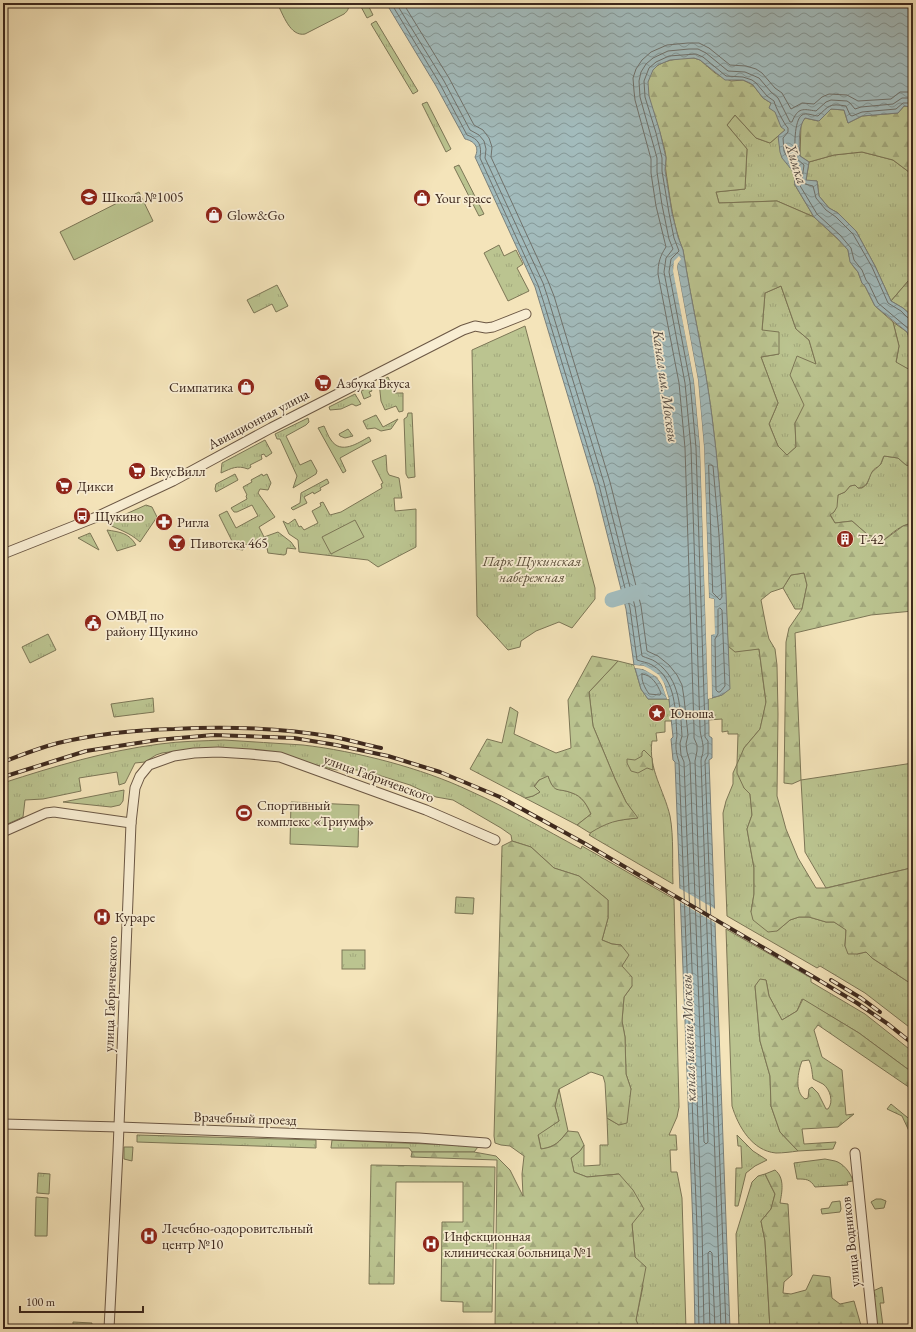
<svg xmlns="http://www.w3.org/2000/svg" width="916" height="1332" font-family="'EB Garamond',serif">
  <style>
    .grass { fill: url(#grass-tufts); stroke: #7c7656 }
    .forest { fill: url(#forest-firs); stroke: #7c7656; fill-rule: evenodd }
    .pitch { fill: #bbc490; stroke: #7c7656 }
    .water { fill: url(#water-waves); stroke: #7a807c }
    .pier { fill: #f4e4ba; fill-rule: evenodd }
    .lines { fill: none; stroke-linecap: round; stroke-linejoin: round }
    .shore { stroke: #70726c; stroke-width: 1 }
    .river { stroke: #a2bbbc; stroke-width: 15 }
    .minor-casing { stroke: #6b5744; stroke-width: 11 }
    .minor { stroke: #f8edd2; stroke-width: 9 }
    .rail-casing { stroke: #3d281d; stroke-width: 4 }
    .rail { stroke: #f8edd2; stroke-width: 2.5; stroke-dasharray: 8; stroke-linecap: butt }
    .labels { text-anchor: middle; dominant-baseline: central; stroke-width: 3.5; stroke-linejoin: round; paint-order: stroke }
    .poi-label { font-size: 14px; fill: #3d281d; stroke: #f8edd2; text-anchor: start }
    .street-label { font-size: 14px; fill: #3d281d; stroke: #f8edd2 }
    .park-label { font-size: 14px; font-style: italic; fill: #5c4f3a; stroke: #f8edd2 }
    .water-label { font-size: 15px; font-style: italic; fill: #564d45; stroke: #f8edd2 }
  </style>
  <defs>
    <pattern id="grass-tufts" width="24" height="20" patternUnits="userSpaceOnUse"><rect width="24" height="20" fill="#bbc490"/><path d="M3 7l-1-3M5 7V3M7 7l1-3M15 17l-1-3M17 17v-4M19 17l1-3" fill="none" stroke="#a2a87c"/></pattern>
    <pattern id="forest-firs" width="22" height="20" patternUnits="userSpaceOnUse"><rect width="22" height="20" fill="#bbc490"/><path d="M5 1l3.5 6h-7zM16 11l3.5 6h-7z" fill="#a2a87c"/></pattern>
    <pattern id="water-waves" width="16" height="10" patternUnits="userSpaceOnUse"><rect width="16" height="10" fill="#a2bbbc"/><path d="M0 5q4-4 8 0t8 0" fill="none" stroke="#859898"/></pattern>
  </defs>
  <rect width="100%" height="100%" fill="#f4e4ba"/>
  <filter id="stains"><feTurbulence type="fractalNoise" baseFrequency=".005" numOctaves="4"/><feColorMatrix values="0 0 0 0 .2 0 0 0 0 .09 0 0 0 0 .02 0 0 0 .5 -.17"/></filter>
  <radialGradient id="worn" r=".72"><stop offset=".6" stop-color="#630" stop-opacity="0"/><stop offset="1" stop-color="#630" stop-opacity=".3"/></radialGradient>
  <g class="grass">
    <path d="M359,3h8l6,12 -6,3z"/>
    <path d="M376,21l42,70 -5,3 -42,-70z"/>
    <path d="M427,102l24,47 -5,3 -24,-48z"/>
    <path d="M735,115l21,23 14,5 8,-7 9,27 7,10 1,12 19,32 -37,-16 -58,2 -3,-11 29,-3 2,-40 -20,-24z"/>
    <path d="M862,152l31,8 20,15v52l-3,8 -1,45 -18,21 -16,-35 -19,-35 -18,-18 -9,-5 -10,-12 -2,-15h-11l3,-19 25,-7z"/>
    <path d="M459,165l25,49 -5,2 -25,-49z"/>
    <path d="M499,245l5,11 12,-6 7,14 -6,4 12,23 -21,10 -24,-48z"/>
    <path d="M277,285l11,21 -12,6 -4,-8 -18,9 -7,-13z"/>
    <path d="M781,286l15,43 13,11 7,24 -11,41 -10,18 1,24 -9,8 -9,-9 -9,-22 9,-21 -17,-46 18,-3 -17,-23 3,-38z"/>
    <path d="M893,322l14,10 3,7 3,2v33l-3,-4 -14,-7 3,-17z"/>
    <path d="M525,326l70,262v11l-23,29 -13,-6 -23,9 -15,10 -1,6 -12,3 -31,-34 -5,-266z"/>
    <path d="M388,377l7,16h8v18l-4,1 -3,-6 -11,4 -4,-9 -2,-19z"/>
    <path d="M370,387l2,4 -3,1 2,4 -7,3 -3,-8z"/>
    <path d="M355,394l6,10 -5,2 -4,-2 -11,5 -11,1 -1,-3z"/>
    <path d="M408,413h4l3,64 -7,1 -2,-4 -2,-55 3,-2z"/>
    <path d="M376,415l7,12 15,-8 -7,10 -10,2 -6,-3 -8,1 -4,-8z"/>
    <path d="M308,418l1,4 -3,3 -20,11 14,29 11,-5 6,11 -1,3 -23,14 4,-12 -17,-37h-3l-2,-5z"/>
    <path d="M324,426c2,4 4,10 7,14 10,15 27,3 38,-3l2,4 -31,17 6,13 -3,2 -25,-45z"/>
    <path d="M348,429l5,7 -8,2 -5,-2 -1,-2z"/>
    <path d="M265,440l7,13 -6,4 -2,-3 -3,1 1,4 -12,6 1,2 -3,2c-11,-4 -16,-1 -27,4l1,-10z"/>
    <path d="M386,455l1,16 2,4 10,3 3,20h-8l1,13 21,-2v38l-38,20 -10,-7 -69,-8 -1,-12 -9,-6 -6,-13 5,3 7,-5 4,8 2,-1 3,4 14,-7 -6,-12 9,-5 -1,-3 3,-1 7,13 11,-3 41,-24 -1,-4 2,-1 -11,-22z"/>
    <path d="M884,456l14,2 8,7 7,2v56c-11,1 -21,10 -29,17l-16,-5 -16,-14 -17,2 -5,-9 4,-2 3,-10 1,-7 7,-3 5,-6 5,-1 3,3h4l5,-4 4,-11 10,-9z"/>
    <path d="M235,474l3,6 -22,12 -1,-3 1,-5z"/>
    <path d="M262,474l1,2 4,-2 4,9 -3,7 -8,-1 -2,4 17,24 -16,10 5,10 14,-5 13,10 5,7 -9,-1 -1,6 -2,1 -16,-2 -1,-5 -23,-4 -1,6 -7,-1 -17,-34 8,-4 9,17 22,-12 -6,-11 -15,7h-3l-3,-4 16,-9 -1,-3 1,-1 -4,-8 9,-5 -1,-2z"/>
    <path d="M327,479l2,4 -9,5 1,2 -7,4 -1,-2 -9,5 3,6 -14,7 -2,-2 9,-5 1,-10z"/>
    <path d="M146,505l6,2 5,10 -17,25c-11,-10 -21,-12 -32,-18v-2z"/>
    <path d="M107,530c13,2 22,3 29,15l-19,6z"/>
    <path d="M90,533l9,17 -21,-12z"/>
    <path d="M804,573l3,12 -5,24h-7l-12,-21 8,-13z"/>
    <path d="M48,634l8,16 -26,13 -8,-16z"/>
    <path d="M728,646l7,5 24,-2 7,54 -6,26 -16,19v40l6,6 2,21 -5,14 7,39v26l-3,18 26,19 13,-11 9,-3h10l17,5h8l12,7 -1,17 12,8 9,-2 6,6 41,27v45l-48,-37 -45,-27 -3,2 -90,-52 -4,-103 3,-12 7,-17v-11l4,-9 1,-30h-10v-3l-6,1v-13l-14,1v-21l14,-4 7,-6z"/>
    <path d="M618,661l16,4 7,24 7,10h21l3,22h-7v11l-9,1 1,8h-5c-4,28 12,49 18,75 4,21 2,47 3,68l-84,-49c10,-14 32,-15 48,-17l-11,-16 -11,-23 -22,-53 -4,-34z"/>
    <path d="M153,698l1,14 -40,5 -3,-13z"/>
    <path d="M224,740c26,2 53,3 79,5 52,6 119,23 167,46 38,17 74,38 111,58l1,-3 92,53 5,208 -2,10 -8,18h7l1,15h-7l1,22h6l5,26 4,131h-46l-4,-9 7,-34 -8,-29 -3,-33 -13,-50 -32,3 -13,-5 -3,-14 9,-7 4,-6v21l16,-1v-20h8l-1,-27 12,7 12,-36 -5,-15 -1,-37 -3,-16 2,-24 8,-11 -10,-20 -1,-21 -9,-1 -10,-4 6,-22v-18l-29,-24 -25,-8 -23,-21 -19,-6 -1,-6 -10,-7 -48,-28 -17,-3 -26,-12 -35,-11 -28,-6 -10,2 -28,-6 -125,-14 -22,3 -6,2 -11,7 -10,1 -10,20 -6,2 -2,-13 -38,6 2,13 -38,8 -18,1 -2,17 -20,9v-43c52,-17 103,-32 157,-39 21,-3 43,-3 64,-4z"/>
    <path d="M913,763v115l-2,-10 -85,20 -21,-36 -4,-72z"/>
    <path d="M548,775c6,19 9,12 24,18 10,3 15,12 19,21l-14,11 -52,-27 8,-2 7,-4 -6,-5 5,-7z"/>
    <path d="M124,790l-1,11 -3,4 -9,2 -48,-5z"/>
    <path d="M456,897l18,1 -1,16 -18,-1z"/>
    <path d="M726,929l85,49v4l54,32 48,38v21l-54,-40 -57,-34 -5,12 -15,9 -13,-24 -3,-16h-6l-5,6 5,55 10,35 1,30 9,26 18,19c-7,1 -15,2 -22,2 -24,-2 -38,-27 -44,-47z"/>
    <rect x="342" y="950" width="23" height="19"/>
    <path d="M559,1089l9,42c-9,11 -13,16 -27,18l-3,-15 21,-13 -4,-15z"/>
    <path d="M137,1135l179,5v8l-179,-6z"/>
    <path d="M737,1135l16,16 14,9 -12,6 -9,7 -8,33h-3l1,-38h6l-1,-22h-3z"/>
    <path d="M332,1140l144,6 2,1 -4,5h-62l-3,-4h-78z"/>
    <path d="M124,1147h9l-1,14 -8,-2z"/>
    <path d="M825,1159c3,1 7,1 10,2 8,2 16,12 18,20l-6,1 1,3 -33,2c-5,-8 -9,-8 -18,-8l-3,-16z"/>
    <path d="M38,1173l12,1 -1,20 -12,-1z"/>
    <path d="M765,1174l10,20 -4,15 -10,12 4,20 5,88h-31l-3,-95 16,-52 6,-6z"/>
    <path d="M876,1199h5l5,2 -2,7 -9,1 -4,-7z"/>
    <path d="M840,1201l1,8 -1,3 -18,2 -1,-5 8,-1 3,-6z"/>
    <path d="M73,1322l19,1 -1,6h-18z"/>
  </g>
  <g class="forest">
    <path d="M683,58h11l6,2 15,13 16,8 12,-1 10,5 10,13 8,5 14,27 -15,13 -14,-5 -21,-23 -8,10 20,24 -2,40 -29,3 3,11 58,-2 37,16 29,27 5,6 1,6 4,10 5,6 4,11 3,3 10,20 18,16 6,24 -3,16 14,8 3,4v93l-7,-2 -8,-7 -14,-2c-2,3 -2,6 -4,9 -3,3 -6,3 -8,7 -4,7 -4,16 -14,16l-3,-3 -5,1 -5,6 -7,3 -1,12 -3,5 -4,3 5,8 17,-2 16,14 16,5 19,-14 10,-3v88l-42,4 -76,18 6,147 -9,4 -8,-1 2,-141 3,-14 13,-19 5,-24 -3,-12 -13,2 -8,13 -12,4 -10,8 6,31 2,8 6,10 2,16 1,49 -1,82 9,33 12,29 18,30h11l84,-20 2,10v107l-41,-27 -6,-6 -9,2h-9l-3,-8 1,-16 -12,-8h-8l-17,-5h-10l-9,3 -13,11 -9,1 -15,-12 -2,-8 3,-18v-26l-7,-39 5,-14 -2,-21 -6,-6 -7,-15v-9l7,-16 16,-19 6,-27 -7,-53 -24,3 -7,-6c-4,-76 -6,-153 -16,-229 -7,-56 -20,-111 -29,-167 -10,-24 -13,-52 -17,-78 -1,-5 0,-10 0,-15 -1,-8 -4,-17 -6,-24 -4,-16 -17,-42 -11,-57 6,-14 21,-16 34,-18zM781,286l15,43 13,11 7,24 -19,-8 -7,19 14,30 -9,18 1,24 -9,8 -9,-9 -9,-22 9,-21 -17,-46 18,-3v-22l-17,-2 3,-37z"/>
    <path d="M904,106l9,1v68l-20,-15 -31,-8 -28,3 -25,7 -9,-6 1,-33 4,-5 13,3 13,-12 13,1 4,13 14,-7 36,-3z"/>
    <path d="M913,227v90l-10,-9 -12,-7 18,-21 1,-45z"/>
    <path d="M592,656l26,5 -29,31 4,34 22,53 11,23 12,16c-22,2 -30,4 -48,15l-13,-8 14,-11c-4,-9 -9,-18 -19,-21 -15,-6 -17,2 -24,-17l-9,4 -5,6 6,6 -7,4 -8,2 -55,-29 17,-30 15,4 8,-36 8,5 -4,22 42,19 15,-5 -3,-48z"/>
    <path d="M644,750l8,8 1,12 -6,-2 -9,5 -7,-2 -4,-8v-4l8,1 7,-4v-4z"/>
    <path d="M512,841l19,6 23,21 25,8 29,24v18l-6,22 10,4 9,1 8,10 -7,11 10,11v9l-8,11 -2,24 3,16 1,37 5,15 -4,34 -8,2 -12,-7 -2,-35 -2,-7 -12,-4 -32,17 -4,17 4,15 -21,14 3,14c15,-2 18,-7 27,-18l10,1 6,13 -4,6 -9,7 3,14 13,5 32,-3 14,16 11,19 -12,15 3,33 11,10 -10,53 4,9h-145l2,-169 -86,-3 1,-5h62l22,4 14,14 13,26 -1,-22 2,-18 -14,-10 -9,-1 -6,-2 -1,-7 8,-290z"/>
    <path d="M760,979l6,1 3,16 13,24 15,-9 6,-12 56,34 54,40v17l-95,-65 -4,5 8,27 20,13 4,45 8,-1 -16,13 -36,2 2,15 32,-2 -3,7 -35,2 -18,-19 -9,-26 -1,-30 -10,-35 -5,-55zM809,1060c3,6 3,13 4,19 3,2 7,3 10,5 7,5 11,18 5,25h-2l-8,-16 -6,-6 -3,2 -1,9 -3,1c-11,-7 -7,-28 -3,-38z"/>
    <path d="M891,1104l22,18v8l-4,1 -7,-15 -15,-7z"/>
    <path d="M371,1165l124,2 -3,145h-29v-10l-22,-1 1,-79h21v-40h-67l-2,102h-25z"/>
    <path d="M775,1170c10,8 7,22 5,33l8,1 4,71 -8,7 -1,11 8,1 15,-4 7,-15 17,2 2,21 8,6 14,-3 8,28h-92l-5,-88 -4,-20 10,-12 4,-15 -10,-20z"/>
    <path d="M882,1287l2,16h-4l3,23h3v3h-11l-2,-38z"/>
  </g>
  <g class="pitch">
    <path d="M277,3h72c0,5 -1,8 -5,11l-39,20c-15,3 -22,-20 -28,-31z"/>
    <path d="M139,192l14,29 -79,39 -14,-28z"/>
    <path d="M355,520l9,17 -33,17 -9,-17z"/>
    <path d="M291,802l68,3 -1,42 -68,-3z"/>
    <path d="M36,1197l12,1 -1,38h-12z"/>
  </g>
  <g class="water">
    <path d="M386,3h527v104l-9,-1 -6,7 -36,3 -14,7 -4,-13 -13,-1 -12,12 -14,-3c-7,9 -6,26 -5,38l9,6 -3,18 11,1 2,15 10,12 9,5 18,18 19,35 16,35 12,7 10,9v24l-3,-2 -3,-7 -32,-26 -10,-20 -3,-3 -4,-11 -8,-10 -2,-12 -11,-12 -23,-21 -19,-32 -1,-12 -3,-4 -9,-11 -2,-6 -2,-16 7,-6 -4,-3 -6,-15 -6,-4 2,-5 -8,-5 -10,-13 -3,-2 -7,-3h-18l-25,-20 -6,-2 -24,2 -12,5 -5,5 -5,12 1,14 11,36 6,26 -1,12 7,43 6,24 5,13c9,56 22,111 29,167 12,90 14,181 18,272l-8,6 -10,3 -1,-64h3v-35l-5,-1 -5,-151 -6,-67 -21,-113 1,-4 -5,3 21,115 6,66 9,280v9l3,2v20l-3,2 21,569h-35l-2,-101 -18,-466 -2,-2 -2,-21 2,-2 -4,-38 -5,-16 -20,-17 -10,-1 -8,-56 -31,-123 -60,-199 -60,-130c5,-10 -1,-16 -10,-18l-29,-53z"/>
    <path d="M635,668c19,2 27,13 32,31h-19l-7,-10z"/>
  </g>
  <g class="pier">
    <path d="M679,256l2,3 -3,4 -1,4 21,113 6,67 5,151 5,1 1,35 -4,1 1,63 -4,1 -8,-252 -6,-66 -21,-110 1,-10zM708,600l4,1 1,31 -3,1 -1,1 1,47z"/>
    <path d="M634,665l10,1 6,3 9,6 5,8 5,16h-2l-5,-14 -5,-8 -14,-8 -8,-1z"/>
    <path d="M677,887l40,23v14l-39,-23z"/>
  </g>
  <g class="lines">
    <g class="shore">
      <path d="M391,3l49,81 27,51c12,4 15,10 13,23l58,127 5,15 56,185 31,123 7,52c5,2 10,2 15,5 25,15 23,46 25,71 -2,10 -1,17 2,26l18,466 2,101"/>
      <path d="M396,3l48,78 26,49 9,5 5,6 2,8 -1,9 58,125 5,15 56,185 31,124 7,49c4,2 10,3 14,6 25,18 24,46 26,74l-2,7 1,12 3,7 18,465 2,102"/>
      <path d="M403,3l46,75 25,47 9,5 6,8 3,9 -1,10 57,124 6,15 56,186 31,124 6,45 11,5 11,9 8,10 5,10 2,13 4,37 -2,9 1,8 3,10 14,380 2,2 2,-2 -13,-381 2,-10v-6l-3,-7v-10l-9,-280 -6,-65 -21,-109c0,-11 2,-18 8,-27l-10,-41 -5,-33v-14l-16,-59 -1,-9 -1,-13 3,-9 6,-9 9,-8 16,-7 21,-2h11l10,5 21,17 16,1 10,3 6,4 13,15 7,5 9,16 11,-6 12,1 8,-7 7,-3 18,1 11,6 33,-2 9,-7h13"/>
      <path d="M913,320l-5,-2 -7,-7 -13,-8 -16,-36 -19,-33 -17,-17 -10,-7 -10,-12 -3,-12 -8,-2 -3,-3h-2l-1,3 18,30 23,21 11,13 3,12 8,10 4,10 3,4 9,19 32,27 3,6"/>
      <path d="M709,465h2l2,1 6,69 3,62 -2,3 -7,-7z"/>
      <path d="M720,608l2,2 3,76 -5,6h-2l-2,-2 -1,-51 3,-5v-24z"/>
      <path d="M642,674c10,1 15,10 19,19l-1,2 -11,-1c-4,-6 -8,-13 -7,-20z"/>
      <path d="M710,1329l-2,-76 2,-2 2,2 3,76"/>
      <path d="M721,1329l-20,-568c0,-4 2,-6 2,-10 1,-8 -3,-15 -3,-23l-9,-280 -6,-65 -21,-111 2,-14 7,-9 -4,-10 -7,-34 -5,-33v-14l-17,-61 -1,-16 2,-9 5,-8 7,-6 15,-7 21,-2h9l8,4 22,18 17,1 14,6 12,14 7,6 12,24h2c6,-15 11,-13 24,-11l10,-9 5,-2 16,1 3,2 5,6 6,-2 32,-3 9,-6h11"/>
      <path d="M726,1329l-21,-568 3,-6v-14l-3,-4v-10l-9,-279 -6,-66 -21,-110 2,-13 8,-8 -5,-13 -5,-25 -7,-42v-13l-6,-25 -11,-36 -1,-16 5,-13 7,-6 13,-6 27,-2 7,3 23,19 17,1 9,3 4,3 11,13 7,5c1,5 10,23 14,27v4l-5,6 1,13 2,4 9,12 3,12 2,1 2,-1 2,-14 -8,-7c-2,-9 -2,-38 6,-43 4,-3 12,1 16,1 11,-10 11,-13 28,-10l4,9 2,1 10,-4 34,-3 7,-6h10"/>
    </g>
    <path class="river" d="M612,600l30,-9"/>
    <defs>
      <g id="minor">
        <path d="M3,554l91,-36 79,-37 98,-53 192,-98 12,-4 11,2 7,-1 33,-13"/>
        <path d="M3,832l43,-19 8,-1 77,11"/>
        <path d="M3,1124l116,3 300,11 67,5"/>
        <path d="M855,1153l18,176"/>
        <path d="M109,1329l9,-178 13,-328 4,-35 5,-12 9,-11 25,-9 20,-3 24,-1 32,2 30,3 146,53 69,30"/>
      </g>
    </defs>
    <use href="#minor" class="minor-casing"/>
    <use href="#minor" class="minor"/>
    <defs>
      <g id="rail">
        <path d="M3,762c18,-7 36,-14 55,-19 38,-9 77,-13 116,-14 54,-3 107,-1 160,8 16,3 32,8 47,11"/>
        <path d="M3,777l83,-26 71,-11 56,-5 81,3 42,7 52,11 52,16 60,25 84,46 228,133 45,27 31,21 25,20"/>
        <path d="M831,980l30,18 19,14"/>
      </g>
    </defs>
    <use href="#rail" class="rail-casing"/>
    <use href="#rail" class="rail"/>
  </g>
  <defs>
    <symbol id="school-disc" viewBox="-11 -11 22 22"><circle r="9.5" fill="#8f2418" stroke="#f8edd2"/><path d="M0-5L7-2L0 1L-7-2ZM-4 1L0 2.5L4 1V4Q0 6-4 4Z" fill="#fff"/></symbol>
    <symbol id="shop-disc" viewBox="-11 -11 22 22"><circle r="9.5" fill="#8f2418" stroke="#f8edd2"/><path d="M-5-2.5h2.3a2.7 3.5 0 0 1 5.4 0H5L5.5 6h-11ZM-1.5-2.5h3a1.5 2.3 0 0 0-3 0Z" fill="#fff"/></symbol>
    <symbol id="supermarket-disc" viewBox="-11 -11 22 22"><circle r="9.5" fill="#8f2418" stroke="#f8edd2"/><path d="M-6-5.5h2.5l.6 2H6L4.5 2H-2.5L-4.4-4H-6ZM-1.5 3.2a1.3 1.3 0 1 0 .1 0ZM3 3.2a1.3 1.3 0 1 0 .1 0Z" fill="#fff"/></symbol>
    <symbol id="bus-disc" viewBox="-11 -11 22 22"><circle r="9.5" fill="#8f2418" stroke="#f8edd2"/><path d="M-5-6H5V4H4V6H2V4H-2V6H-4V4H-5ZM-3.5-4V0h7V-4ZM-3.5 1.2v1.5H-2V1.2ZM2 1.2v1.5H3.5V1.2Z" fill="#fff"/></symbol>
    <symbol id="pharmacy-disc" viewBox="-11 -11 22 22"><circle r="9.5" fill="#8f2418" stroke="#f8edd2"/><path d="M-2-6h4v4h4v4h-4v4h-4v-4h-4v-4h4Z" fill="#fff"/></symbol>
    <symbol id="building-disc" viewBox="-11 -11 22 22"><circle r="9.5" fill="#8f2418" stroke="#f8edd2"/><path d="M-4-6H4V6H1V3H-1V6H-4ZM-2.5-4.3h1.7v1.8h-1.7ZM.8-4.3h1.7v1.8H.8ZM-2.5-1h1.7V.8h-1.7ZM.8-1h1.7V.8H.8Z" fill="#fff"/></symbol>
    <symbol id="bar-disc" viewBox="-11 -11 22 22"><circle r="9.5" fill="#8f2418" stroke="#f8edd2"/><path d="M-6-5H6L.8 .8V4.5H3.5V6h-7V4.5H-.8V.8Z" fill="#fff"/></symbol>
    <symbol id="civic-disc" viewBox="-11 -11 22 22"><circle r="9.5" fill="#8f2418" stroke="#f8edd2"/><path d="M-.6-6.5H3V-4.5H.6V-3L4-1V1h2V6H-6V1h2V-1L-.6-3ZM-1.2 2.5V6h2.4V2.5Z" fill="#fff"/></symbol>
    <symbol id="sight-disc" viewBox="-11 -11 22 22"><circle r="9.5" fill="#8f2418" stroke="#f8edd2"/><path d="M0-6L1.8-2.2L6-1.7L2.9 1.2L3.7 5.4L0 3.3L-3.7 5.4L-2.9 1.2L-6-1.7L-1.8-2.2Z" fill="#fff"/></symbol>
    <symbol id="stadium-disc" viewBox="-11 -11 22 22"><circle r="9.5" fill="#8f2418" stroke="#f8edd2"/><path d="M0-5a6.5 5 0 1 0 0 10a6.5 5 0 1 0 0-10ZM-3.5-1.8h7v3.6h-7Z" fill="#fff"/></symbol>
    <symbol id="hospital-disc" viewBox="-11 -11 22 22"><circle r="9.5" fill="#8f2418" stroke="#f8edd2"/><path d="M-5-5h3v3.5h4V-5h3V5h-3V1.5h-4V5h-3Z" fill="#fff"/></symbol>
  </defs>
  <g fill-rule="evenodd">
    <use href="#school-disc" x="79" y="187" width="20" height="20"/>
    <use href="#shop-disc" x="412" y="188" width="20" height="20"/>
    <use href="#shop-disc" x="204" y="205" width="20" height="20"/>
    <use href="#supermarket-disc" x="313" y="373" width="20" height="20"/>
    <use href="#shop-disc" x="236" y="377" width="20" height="20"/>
    <use href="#supermarket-disc" x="127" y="461" width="20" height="20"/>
    <use href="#supermarket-disc" x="54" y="476" width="20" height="20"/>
    <use href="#bus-disc" x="72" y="506" width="20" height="20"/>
    <use href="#pharmacy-disc" x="154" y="512" width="20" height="20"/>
    <use href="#building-disc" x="835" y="529" width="20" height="20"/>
    <use href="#bar-disc" x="167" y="533" width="20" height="20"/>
    <use href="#civic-disc" x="83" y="613" width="20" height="20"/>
    <use href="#sight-disc" x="647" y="703" width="20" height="20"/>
    <use href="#stadium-disc" x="234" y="803" width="20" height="20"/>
    <use href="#hospital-disc" x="92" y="907" width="20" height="20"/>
    <use href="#hospital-disc" x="139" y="1226" width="20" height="20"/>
    <use href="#hospital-disc" x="421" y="1234" width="20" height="20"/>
  </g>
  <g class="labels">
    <g class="poi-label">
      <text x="102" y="197">Школа №1005</text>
      <text x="435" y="198">Your space</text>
      <text x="227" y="215">Glow&amp;Go</text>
      <text x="336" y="383">Азбука Вкуса</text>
      <text x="233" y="387" text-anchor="end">Симпатика</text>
      <text x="150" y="471">ВкусВилл</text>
      <text x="77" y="486">Дикси</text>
      <text x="95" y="516">Щукино</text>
      <text x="177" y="522">Ригла</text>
      <text x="858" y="539">Т-42</text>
      <text x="190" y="543">Пивотека 465</text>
      <text x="106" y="615">ОМВД по<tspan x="106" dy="16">району Щукино</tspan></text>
      <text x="670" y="713">Юноша</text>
      <text x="257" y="805">Спортивный<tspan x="257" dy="16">комплекс «Триумф»</tspan></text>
      <text x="115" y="917">Кураре</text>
      <text x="162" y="1228">Лечебно-оздоровительный<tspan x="162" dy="16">центр №10</tspan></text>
      <text x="444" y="1236">Инфекционная<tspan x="444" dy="16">клиническая больница №1</tspan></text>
    </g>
    <g class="street-label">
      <text transform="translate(258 419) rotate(-28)">Авиационная улица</text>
      <text transform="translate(379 778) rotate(20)">улица Габричевского</text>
      <text transform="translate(110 994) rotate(-88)">улица Габричевского</text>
      <text transform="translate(245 1118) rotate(2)">Врачебный проезд</text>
      <text transform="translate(850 1242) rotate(-96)">улица Водников</text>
    </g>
    <g class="park-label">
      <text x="532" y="561">Парк Щукинская<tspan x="532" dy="16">набережная</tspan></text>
    </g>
    <g class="water-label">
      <text transform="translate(797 164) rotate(72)">Химка</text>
      <text transform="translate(666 386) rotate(82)">Канал им. Москвы</text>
      <text transform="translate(688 1038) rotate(-92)">канал имени Москвы</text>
    </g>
  </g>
  <rect width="916" height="1332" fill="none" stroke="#f4e4ba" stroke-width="16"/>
  <rect x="4" y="4" width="908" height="1324" fill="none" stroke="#3d281d" stroke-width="2"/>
  <rect x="8" y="8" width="900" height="1316" fill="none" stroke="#3d281d"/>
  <path d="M20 1306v6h123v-6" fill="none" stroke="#3d281d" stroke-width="2"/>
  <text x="26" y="1306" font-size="12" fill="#3d281d" stroke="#f8edd2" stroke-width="3" paint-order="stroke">100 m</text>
  <rect width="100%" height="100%" filter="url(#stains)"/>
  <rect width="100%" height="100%" fill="url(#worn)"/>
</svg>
